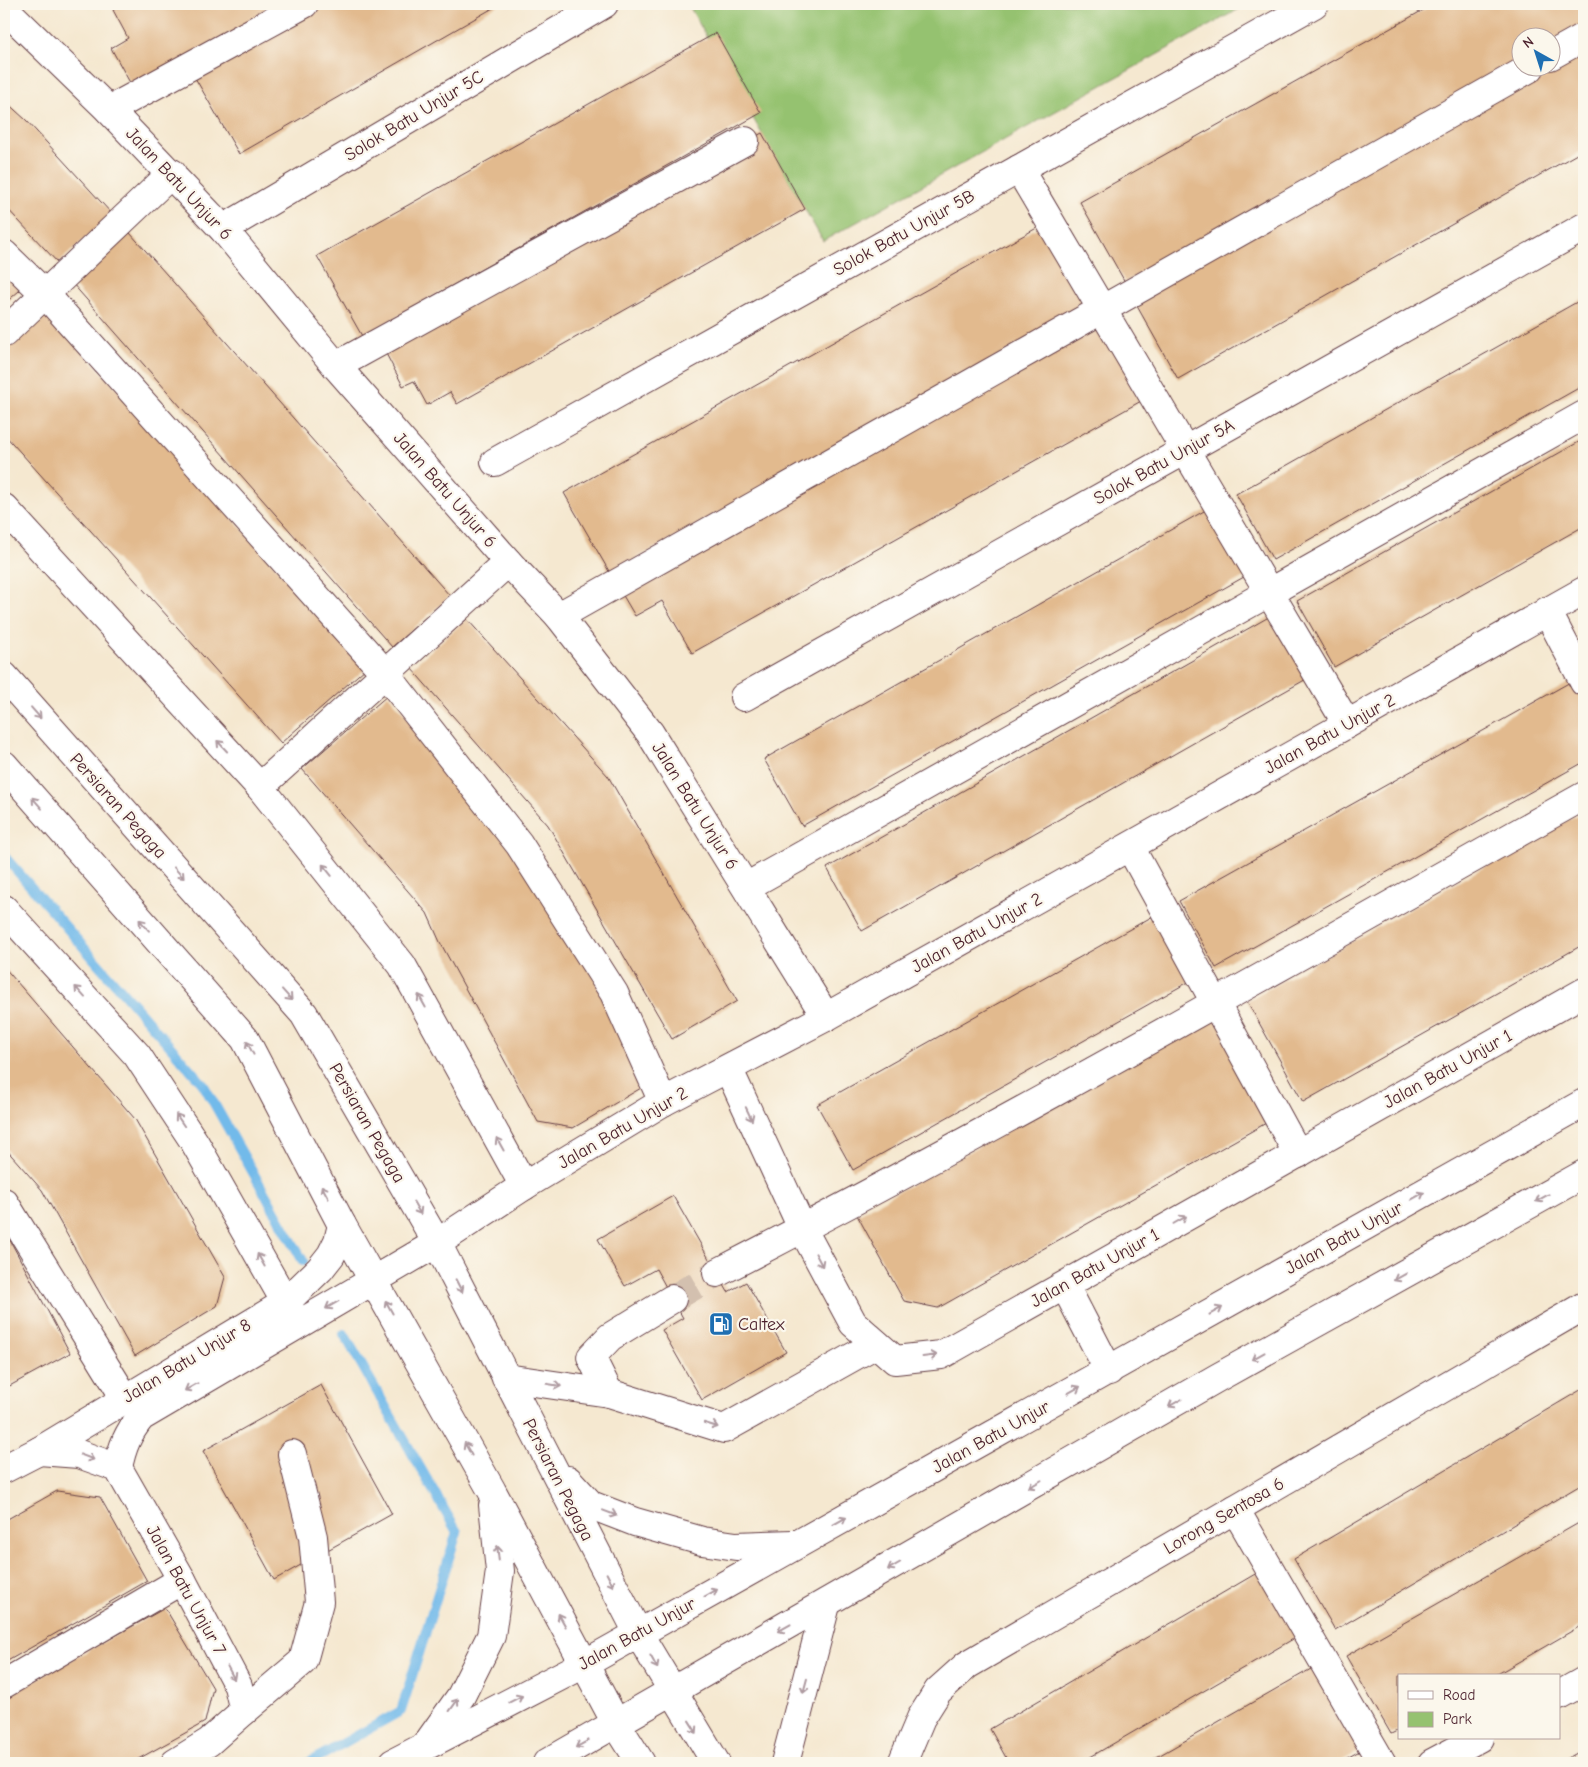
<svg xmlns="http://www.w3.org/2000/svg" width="1588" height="1767" font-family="'Comic Neue',sans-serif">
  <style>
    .green { fill: #95c270; stroke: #70704e }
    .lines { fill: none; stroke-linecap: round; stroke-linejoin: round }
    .stream { stroke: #72baea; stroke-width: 10 }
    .building { fill: #e2ba8e }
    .minor-tunnel { stroke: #d3c0af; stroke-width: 28; stroke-dasharray: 28 14; stroke-linecap: butt }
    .minor-casing { stroke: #643d44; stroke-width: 30 }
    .major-casing { stroke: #643d44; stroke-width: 30 }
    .minor { stroke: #fff; stroke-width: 28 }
    .major { stroke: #fff; stroke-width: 28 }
    .oneway { stroke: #ae9aa0 }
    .labels { text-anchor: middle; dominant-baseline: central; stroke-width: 4.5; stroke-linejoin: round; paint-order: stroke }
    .street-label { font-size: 18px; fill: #4a1f2b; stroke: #fbf7ec }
    .poi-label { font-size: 18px; fill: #4a1f2b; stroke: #fbf7ec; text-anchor: start }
  </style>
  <rect width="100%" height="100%" fill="#fbf7ec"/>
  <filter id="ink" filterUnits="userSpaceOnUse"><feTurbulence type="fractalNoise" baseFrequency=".02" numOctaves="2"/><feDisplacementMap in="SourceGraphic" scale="10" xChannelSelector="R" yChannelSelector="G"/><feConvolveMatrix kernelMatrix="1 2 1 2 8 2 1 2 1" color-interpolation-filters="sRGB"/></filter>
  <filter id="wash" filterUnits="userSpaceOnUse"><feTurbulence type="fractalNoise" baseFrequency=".0096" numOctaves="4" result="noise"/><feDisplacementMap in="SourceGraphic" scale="20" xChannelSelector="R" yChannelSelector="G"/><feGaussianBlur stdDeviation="1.12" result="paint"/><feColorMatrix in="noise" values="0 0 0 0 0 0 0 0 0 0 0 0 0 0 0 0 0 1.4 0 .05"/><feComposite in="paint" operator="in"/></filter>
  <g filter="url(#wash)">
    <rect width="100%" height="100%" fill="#f5e8d0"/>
    <path class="green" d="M688,4h560l-425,237z"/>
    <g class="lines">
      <g class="stream">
        <path d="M4,856l199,228 100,177"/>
        <path d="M308,1763l93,-52 56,-179 -113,-198"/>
      </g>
    </g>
    <g id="blocks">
      <g class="building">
        <path d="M125,4h164l-155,86 -23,-42 17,-10 -15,-28z"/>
        <path d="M320,4h180l-261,150 -45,-78z"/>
        <path d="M1434,4h150v22l-34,19v-7h-30v23l-395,221 -45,-80z"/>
        <path d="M716,33l45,80 -399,223 -45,-80z"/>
        <path d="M1584,44v106l-406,229 -45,-80z"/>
        <path d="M4,100l22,20 86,94 -54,49 -54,-58z"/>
        <path d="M762,133l43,76 -348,195 -7,-12 -23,13 -13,-24 -11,5 -21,-40z"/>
        <path d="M1051,220l46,81 -487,272 -46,-80z"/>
        <path d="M130,233l320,363 -58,51 -320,-364z"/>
        <path d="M4,257l23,27 -23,20z"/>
        <path d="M1584,298v87l-311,175 -37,-66z"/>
        <path d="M47,311l319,357 -85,75 -277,-309v-84z"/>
        <path d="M1104,315l46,81 -458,257 -30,-52 -27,15 -17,-29z"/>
        <path d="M1584,439v87l-250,141 -37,-66z"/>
        <path d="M1213,506l38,67 -449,253 -38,-67z"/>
        <path d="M1274,614l36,63 -448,254 -35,-63z"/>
        <path d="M467,619l141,157 129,225 -65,38 -124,-214 -137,-157z"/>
        <path d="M1574,680l10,18v64l-368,206 -37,-67z"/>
        <path d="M388,695l134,154 131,232 -80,47 -35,-6 -98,-180 -13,-29 -125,-144z"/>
        <path d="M1584,811v133l-281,158 -56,-101z"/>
        <path d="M1155,915l37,65 -339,190 -36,-65z"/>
        <path d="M4,967l131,152 90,158 -8,29 -82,50 -93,-166 -38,-43z"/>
        <path d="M1216,1014l59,104 -337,190 -34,-7 -47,-86z"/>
        <path d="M673,1196l55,96 18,-10 40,70 -84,48 -40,-70 21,-12 -27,-49 -31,17 -27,-47z"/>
        <path d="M4,1229l66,124 -66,36z"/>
        <path d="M321,1385l71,129 -118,66 -71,-129z"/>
        <path d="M1584,1388v95l-249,147 -41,-71z"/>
        <path d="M57,1491l43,6 47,84 -143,82v-142z"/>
        <path d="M1584,1520v104l-90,52h-95v54l-8,4 -45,-78z"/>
        <path d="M1262,1570l38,65 -220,128h-71l-19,-34z"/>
        <path d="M165,1608l48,80 -8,34 -74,41h-127v-65z"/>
        <path d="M1318,1665l47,83 -27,15h-192z"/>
        <path d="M1584,1749v14h-25z"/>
      </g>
    </g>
  </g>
  <g filter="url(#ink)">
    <use href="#blocks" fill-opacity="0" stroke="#643d44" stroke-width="1"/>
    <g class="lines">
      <path class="minor-tunnel" d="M672,1299l45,-26"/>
      <defs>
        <g id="minor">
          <path d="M4,8l105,102 114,119 113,137 172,196 51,54 91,117 176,284"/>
          <path d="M1550,56l34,-19"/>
          <path d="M109,110l195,-106"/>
          <path d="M1019,169l328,555"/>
          <path d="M223,229l381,-225"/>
          <path d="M4,254l41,40 340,379 134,171 95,149 49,109"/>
          <path d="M4,333l168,-160"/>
          <path d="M336,366l409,-225"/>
          <path d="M495,462l819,-458"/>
          <path d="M4,508l256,279 142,178 122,221"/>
          <path d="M1547,611l37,71"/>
          <path d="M559,616l971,-548"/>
          <path d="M744,697l840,-470"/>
          <path d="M260,787l248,-225"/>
          <path d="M1130,847l168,307"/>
          <path d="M746,887l838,-472"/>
          <path d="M4,909l133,146 58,88 103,181"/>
          <path d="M729,1070l73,158 51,95 42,37 46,-5 643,-363"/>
          <path d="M4,1202l121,196"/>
          <path d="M717,1273c293,-151 579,-316 867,-477"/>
          <path d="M1065,1286l44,85"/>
          <path d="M506,1378l103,15 115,36 152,-85"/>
          <path d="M609,1393l-18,-36 19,-20 62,-38"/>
          <path d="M39,1451l40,3 39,14 64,112 56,106 6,25 -35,31 -34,21"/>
          <path d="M118,1468c4,-21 10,-35 23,-51l296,-174 87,-57 139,-84 163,-85 758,-426"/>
          <path d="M4,1469l35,-18 246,-148 35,-34 11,-14 7,-14 4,-16"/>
          <path d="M1235,1509l147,254"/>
          <path d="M4,1684l178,-104"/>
          <path d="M1559,1695l25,-14"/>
          <path d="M244,1711l59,-50 16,-59 -6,-65 -21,-83"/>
          <path d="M902,1763l19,-45 17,-27 29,-26 617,-359"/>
          <path d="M1432,1763l47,-25"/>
        </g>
        <g id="major">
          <path d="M4,676l300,338 133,229 201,390 78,130"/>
          <path d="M4,765l241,274 97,186 150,266 125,234 24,38"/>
          <path d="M568,1480l23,25 44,17 67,19 34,5 57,-2"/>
          <path d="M429,1741l32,-45 30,-60 9,-65 -7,-66"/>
          <path d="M393,1763l193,-100 998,-560"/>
          <path d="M547,1763l670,-385 367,-204"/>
          <path d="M785,1763l41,-158"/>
        </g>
      </defs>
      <use href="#minor" class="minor-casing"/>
      <use href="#major" class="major-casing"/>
      <use href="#minor" class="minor"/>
      <use href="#major" class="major"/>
    </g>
    <defs><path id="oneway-shaft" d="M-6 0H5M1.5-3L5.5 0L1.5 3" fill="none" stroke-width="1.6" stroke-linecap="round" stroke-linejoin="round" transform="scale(1.25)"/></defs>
    <g class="oneway">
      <use href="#oneway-shaft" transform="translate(36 713) rotate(49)"/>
      <use href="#oneway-shaft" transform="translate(222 746) rotate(-133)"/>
      <use href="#oneway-shaft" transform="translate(37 803) rotate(-131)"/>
      <use href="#oneway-shaft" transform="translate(327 870) rotate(-129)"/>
      <use href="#oneway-shaft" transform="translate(179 873) rotate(48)"/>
      <use href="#oneway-shaft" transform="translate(144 925) rotate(-131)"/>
      <use href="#oneway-shaft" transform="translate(80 992) rotate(-132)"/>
      <use href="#oneway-shaft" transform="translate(287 995) rotate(48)"/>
      <use href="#oneway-shaft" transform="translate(422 1001) rotate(-119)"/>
      <use href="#oneway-shaft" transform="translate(250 1048) rotate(-118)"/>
      <use href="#oneway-shaft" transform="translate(749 1114) rotate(65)"/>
      <use href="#oneway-shaft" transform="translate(180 1120) rotate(-124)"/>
      <use href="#oneway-shaft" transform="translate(500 1144) rotate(-119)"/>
      <use href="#oneway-shaft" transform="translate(325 1192) rotate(-118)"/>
      <use href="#oneway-shaft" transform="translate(1418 1196) rotate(-29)"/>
      <use href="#oneway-shaft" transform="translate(1542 1198) rotate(151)"/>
      <use href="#oneway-shaft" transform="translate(417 1208) rotate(60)"/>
      <use href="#oneway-shaft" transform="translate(1180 1220) rotate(-30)"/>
      <use href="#oneway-shaft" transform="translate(261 1260) rotate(-119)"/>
      <use href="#oneway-shaft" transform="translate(819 1260) rotate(62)"/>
      <use href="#oneway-shaft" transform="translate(1400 1277) rotate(151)"/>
      <use href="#oneway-shaft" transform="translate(459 1286) rotate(63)"/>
      <use href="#oneway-shaft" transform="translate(332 1305) rotate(150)"/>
      <use href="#oneway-shaft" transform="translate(389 1307) rotate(-119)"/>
      <use href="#oneway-shaft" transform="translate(1216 1311) rotate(-29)"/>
      <use href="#oneway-shaft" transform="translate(930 1356) rotate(-7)"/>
      <use href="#oneway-shaft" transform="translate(1258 1356) rotate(151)"/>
      <use href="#oneway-shaft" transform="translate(554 1385) rotate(9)"/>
      <use href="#oneway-shaft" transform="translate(191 1387) rotate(150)"/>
      <use href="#oneway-shaft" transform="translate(1074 1390) rotate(-29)"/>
      <use href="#oneway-shaft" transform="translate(1175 1403) rotate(150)"/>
      <use href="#oneway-shaft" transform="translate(711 1425) rotate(17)"/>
      <use href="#oneway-shaft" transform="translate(468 1449) rotate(-119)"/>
      <use href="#oneway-shaft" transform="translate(87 1457) rotate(21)"/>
      <use href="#oneway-shaft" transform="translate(1035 1484) rotate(150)"/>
      <use href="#oneway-shaft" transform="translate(610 1513) rotate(21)"/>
      <use href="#oneway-shaft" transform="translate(840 1521) rotate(-29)"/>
      <use href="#oneway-shaft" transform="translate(498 1553) rotate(-96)"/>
      <use href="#oneway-shaft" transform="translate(894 1566) rotate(150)"/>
      <use href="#oneway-shaft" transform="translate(610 1580) rotate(63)"/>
      <use href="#oneway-shaft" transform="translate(711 1593) rotate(-29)"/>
      <use href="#oneway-shaft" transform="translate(562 1620) rotate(-119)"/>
      <use href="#oneway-shaft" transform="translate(784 1628) rotate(151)"/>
      <use href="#oneway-shaft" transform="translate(654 1662) rotate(61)"/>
      <use href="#oneway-shaft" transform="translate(231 1673) rotate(62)"/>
      <use href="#oneway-shaft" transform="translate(805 1686) rotate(105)"/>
      <use href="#oneway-shaft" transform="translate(516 1699) rotate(-27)"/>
      <use href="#oneway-shaft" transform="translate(454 1705) rotate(-54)"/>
      <use href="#oneway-shaft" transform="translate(693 1727) rotate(58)"/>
      <use href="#oneway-shaft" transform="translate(582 1744) rotate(151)"/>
    </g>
  </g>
  <defs>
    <symbol id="fuel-square" viewBox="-11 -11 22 22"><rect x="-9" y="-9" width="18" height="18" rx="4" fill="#1f6fb2" stroke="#fbf7ec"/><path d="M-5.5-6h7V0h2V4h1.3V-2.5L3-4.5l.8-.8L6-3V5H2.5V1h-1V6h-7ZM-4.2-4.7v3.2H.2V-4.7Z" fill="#fff"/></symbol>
  </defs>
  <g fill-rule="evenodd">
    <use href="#fuel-square" x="707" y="1310" width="28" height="28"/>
  </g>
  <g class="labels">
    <g class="street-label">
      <text transform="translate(414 116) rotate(-31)">Solok Batu Unjur 5C</text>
      <text transform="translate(179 184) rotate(47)">Jalan Batu Unjur 6</text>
      <text transform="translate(904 233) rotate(-29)">Solok Batu Unjur 5B</text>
      <text transform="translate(1164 462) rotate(-29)">Solok Batu Unjur 5A</text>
      <text transform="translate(445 490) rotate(49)">Jalan Batu Unjur 6</text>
      <text transform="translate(1330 734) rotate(-29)">Jalan Batu Unjur 2</text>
      <text transform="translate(118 806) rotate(48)">Persiaran Pegaga</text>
      <text transform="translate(695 806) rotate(58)">Jalan Batu Unjur 6</text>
      <text transform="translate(977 933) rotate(-29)">Jalan Batu Unjur 2</text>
      <text transform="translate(1448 1069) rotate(-29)">Jalan Batu Unjur 1</text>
      <text transform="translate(367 1123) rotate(60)">Persiaran Pegaga</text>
      <text transform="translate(623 1128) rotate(-30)">Jalan Batu Unjur 2</text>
      <text transform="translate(1344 1238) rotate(-29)">Jalan Batu Unjur</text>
      <text transform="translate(1095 1268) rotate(-29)">Jalan Batu Unjur 1</text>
      <text transform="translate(187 1361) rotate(-31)">Jalan Batu Unjur 8</text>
      <text transform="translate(991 1437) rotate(-29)">Jalan Batu Unjur</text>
      <text transform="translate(558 1480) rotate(63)">Persiaran Pegaga</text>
      <text transform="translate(1224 1516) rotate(-30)">Lorong Sentosa 6</text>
      <text transform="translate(186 1590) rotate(61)">Jalan Batu Unjur 7</text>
      <text transform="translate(637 1634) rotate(-29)">Jalan Batu Unjur</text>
    </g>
    <g class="poi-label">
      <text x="738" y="1324">Caltex</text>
    </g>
  </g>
  <rect width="1588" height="1767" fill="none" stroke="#fbf7ec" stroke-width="20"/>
  <rect x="1398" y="1674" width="162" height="65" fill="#fbf7ec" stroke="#b4a19f"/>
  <rect x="1408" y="1691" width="25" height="8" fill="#ffffff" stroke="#b4a19f"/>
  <text x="1443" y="1700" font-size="15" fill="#4a1f2b">Road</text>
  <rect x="1408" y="1712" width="25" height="15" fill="#95c270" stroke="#b4a19f"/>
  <text x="1443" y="1724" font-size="15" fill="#4a1f2b">Park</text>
  <g transform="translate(1536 52) rotate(321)"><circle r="24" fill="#fbf7ec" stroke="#b4a19f"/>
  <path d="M0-4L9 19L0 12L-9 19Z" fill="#1f6fb2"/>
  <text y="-8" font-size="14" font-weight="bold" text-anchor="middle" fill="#4a1f2b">N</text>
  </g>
</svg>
